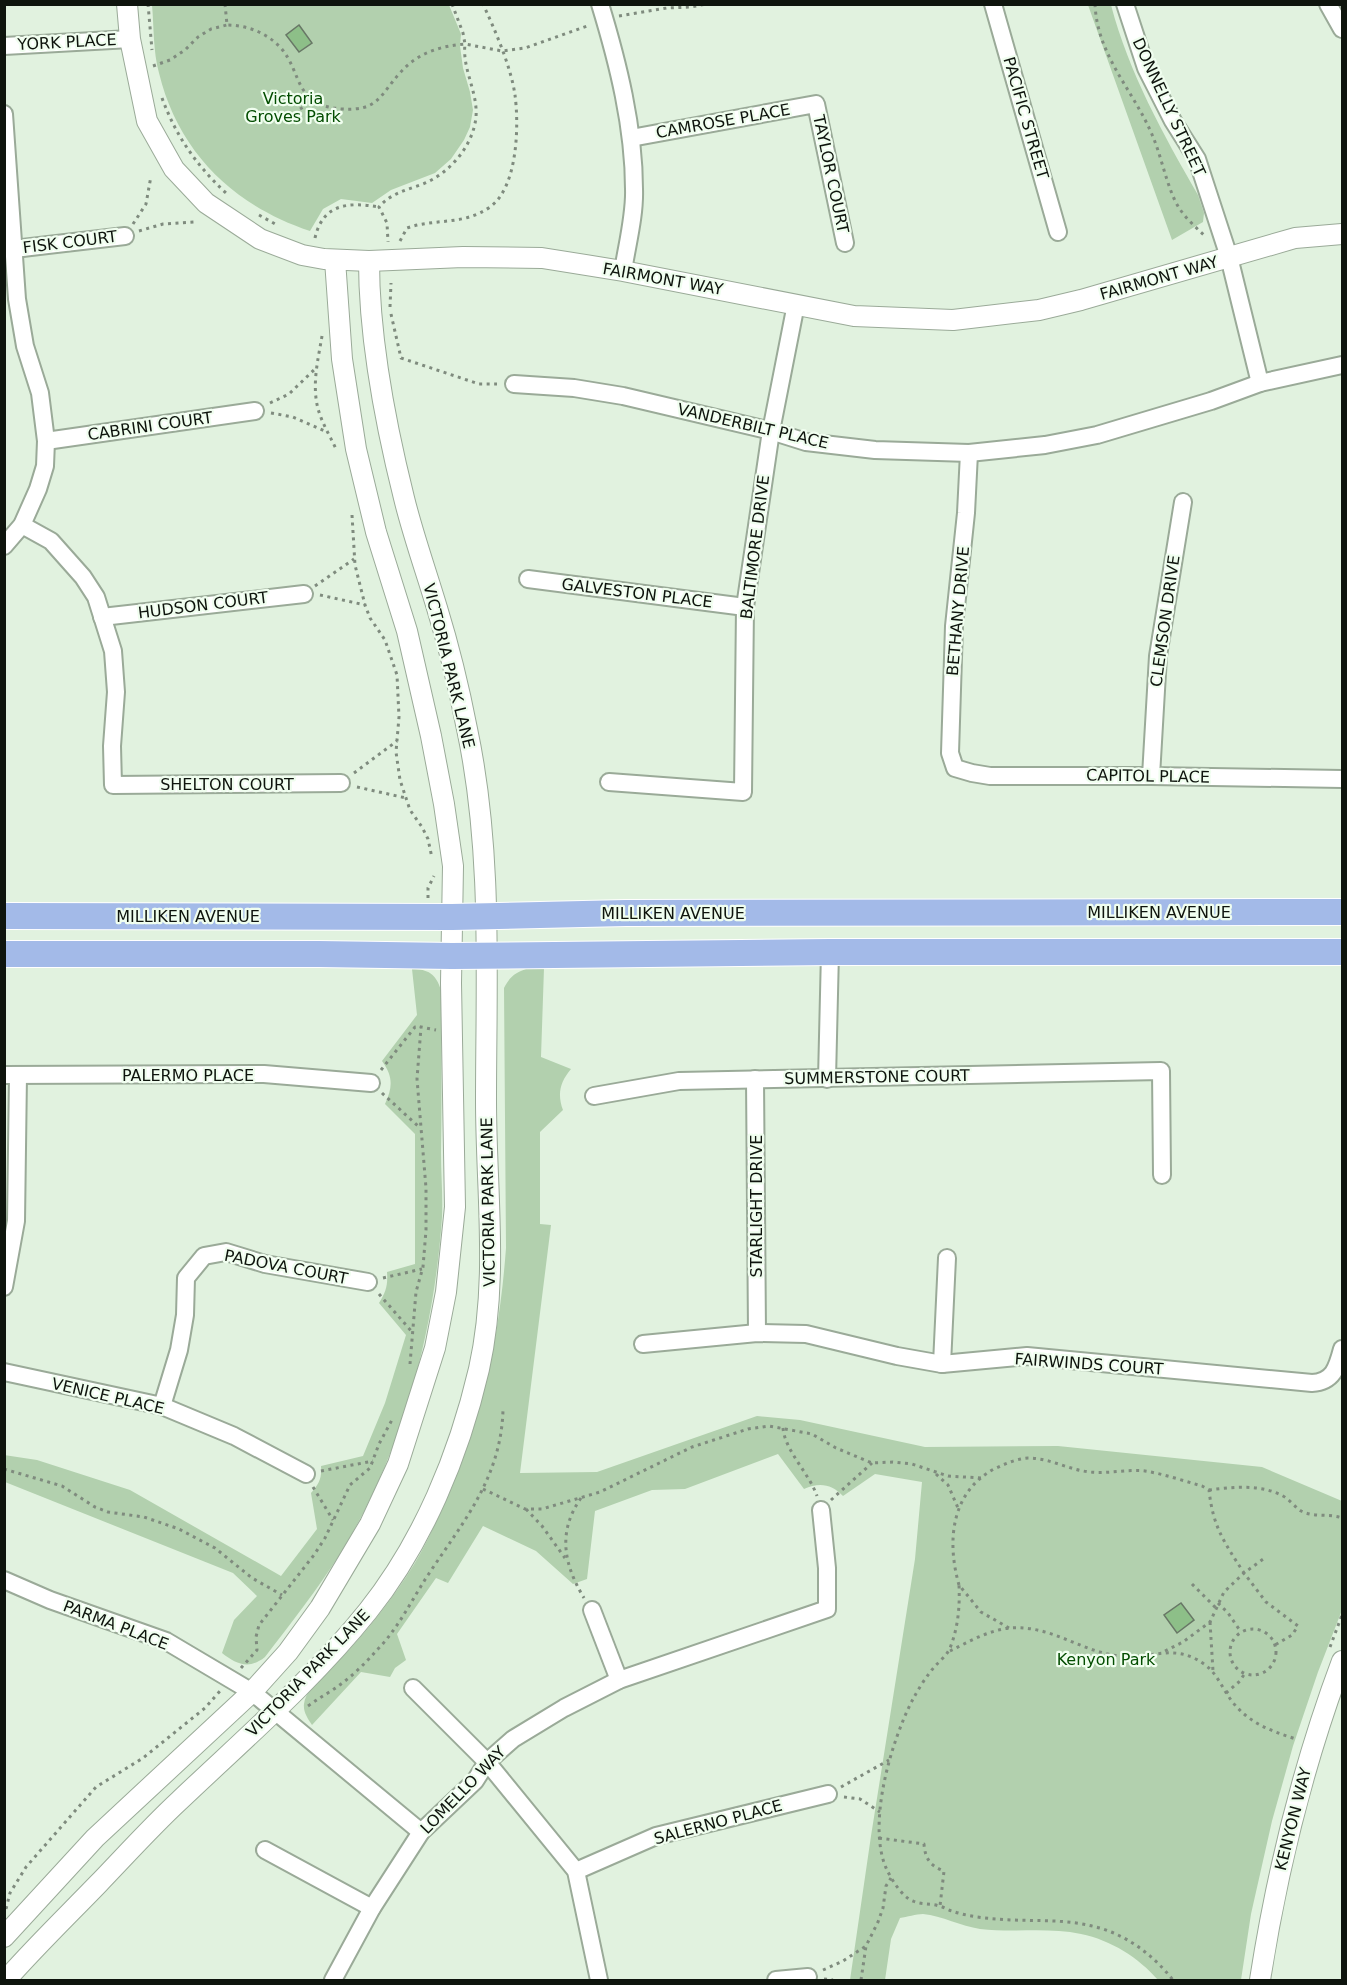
<svg xmlns="http://www.w3.org/2000/svg" width="1347" height="1985" font-family="'DejaVu Sans',sans-serif">
  <style>
    .green { fill: #b2d0ae }
    .building { fill: #8dbf88; stroke: #687766; stroke-width: 1.5 }
    .lines { fill: none; stroke-linecap: round; stroke-linejoin: round }
    .minor-casing { stroke: #9aaa98; stroke-width: 20 }
    .tertiary-casing { stroke: #9aaa98; stroke-width: 22 }
    .primary-casing { stroke: #fff; stroke-width: 28 }
    .path { stroke: #7f8b7e; stroke-width: 3; stroke-dasharray: 3 4.5; stroke-linecap: butt }
    .minor { stroke: #fff; stroke-width: 16 }
    .tertiary { stroke: #fff; stroke-width: 20 }
    .primary { stroke: #a3bae8; stroke-width: 26 }
    .labels { text-anchor: middle; dominant-baseline: central; stroke-width: 4.5; stroke-linejoin: round; paint-order: stroke }
    .street-label { font-size: 16px; fill: #0e140d; stroke: #f0feef }
    .park-label { font-size: 16px; fill: #034d01; stroke: #f0feef }
  </style>
  <rect width="100%" height="100%" fill="#e1f2df"/>
  <g class="green">
    <path d="M152,5h297l12,29 -1,12 3,22 7,24 3,18 -3,17 -6,13 -13,19 -16,14 -44,17 -19,13 -31,-4 -18,10 -13,22c-76,-25 -132,-79 -151,-158 -6,-22 -5,-46 -7,-68z"/>
    <path d="M1088,5h23c18,68 52,129 87,190l6,18 -1,9 -31,18z"/>
    <path d="M529,968h15l-3,89 30,12c-11,13 -14,25 -8,41l-23,22v92l11,1 -31,248 77,-1 160,-56 43,4 125,27 133,-1 204,21 80,34v109l-24,62 -25,74 -21,75 -21,93 -10,66h-83c-19,-22 -47,-40 -77,-46 -33,-7 -67,-1 -101,-5 -19,-3 -38,-13 -57,-15 -7,0 -16,3 -23,4l-9,21 -6,41h-35l21,-144 44,-277 7,-77 -47,-8 -32,22c-11,-12 -24,-14 -39,-7l-26,-35 -93,35 -33,1 -57,21 -8,68 -14,5 -37,-33 -53,-25 -35,57 -12,-5 -39,56 9,26 -11,8 -5,9 -29,-5 -49,53c-4,-6 -9,-13 -8,-21 1,-12 13,-21 21,-29 30,-30 58,-63 81,-98 13,-19 23,-40 33,-61 41,-86 60,-173 67,-268l-2,-260c6,-12 12,-16 25,-20z"/>
    <path d="M412,969c16,0 24,5 29,21 0,54 1,109 0,163 0,22 2,43 1,64 -8,117 -40,237 -102,337 -23,36 -49,69 -75,103 -16,13 -29,7 -43,-4l12,-33 23,-24 -24,-23 -228,-91 -1,-27 33,5 93,30 151,86 36,-47 -6,-36c8,-9 11,-15 10,-27l42,-10 22,-53 21,-68 -27,-32c7,-11 9,-18 8,-31l28,-8v-130l-30,-30c8,-17 8,-28 -3,-43l35,-46z"/>
  </g>
  <g class="building">
    <path d="M299,25l13,18 -13,9 -13,-17z"/>
    <path d="M1181,1603l13,17 -17,13 -13,-18z"/>
  </g>
  <g class="lines">
    <defs>
      <g id="minor">
        <path d="M600,4c18,59 34,123 34,185 1,26 -7,56 -11,82"/>
        <path d="M993,4l65,228"/>
        <path d="M1125,4l21,64 27,53 24,38 32,98 31,126"/>
        <path d="M1328,4l14,25"/>
        <path d="M4,46l126,-7"/>
        <path d="M4,114l13,185 8,47 15,47 6,48 -1,25 -7,23 -16,36 -18,21"/>
        <path d="M631,138l185,-34 29,139"/>
        <path d="M14,249l111,-13"/>
        <path d="M514,384l60,4 49,8 148,35 35,11 69,8 94,3 76,-8 52,-10 114,-34 49,-18 82,-18"/>
        <path d="M46,441l209,-30"/>
        <path d="M969,453l-3,60 -12,113 -4,127 5,15 17,5 18,3h161l191,3"/>
        <path d="M22,525l29,16 32,36 13,20 17,54 3,41 -4,54 1,39 228,-2"/>
        <path d="M528,579l217,28"/>
        <path d="M102,617l202,-23"/>
        <path d="M1151,776l7,-120 25,-154"/>
        <path d="M609,782l134,10 2,-185 26,-176 25,-127"/>
        <path d="M4,1075l260,-1 107,9"/>
        <path d="M755,1079l2,254"/>
        <path d="M827,1079l3,-127"/>
        <path d="M594,1096l85,-15 482,-10 1,104"/>
        <path d="M4,1287l12,-66 2,-146"/>
        <path d="M643,1344l114,-11 49,1 91,22 45,8 85,-8 285,27c21,-1 25,-15 30,-34"/>
        <path d="M942,1364l5,-106"/>
        <path d="M4,1372l158,34 72,30 72,38"/>
        <path d="M162,1406l17,-56 6,-35 1,-37 18,-22 22,-4 39,12 103,18"/>
        <path d="M4,1580l46,20 116,41 86,51 169,140"/>
        <path d="M592,1610l27,70"/>
        <path d="M413,1688l74,74 89,109 23,109"/>
        <path d="M265,1850l107,58"/>
        <path d="M576,1871l80,-35 172,-42"/>
        <path d="M333,1980l39,-72 49,-76 54,-51 12,-19 26,-23 51,-31 55,-28 208,-71v-41l-6,-58"/>
        <path d="M776,1980l32,-3"/>
      </g>
      <g id="tertiary">
        <path d="M127,4l3,35 17,82 27,48 32,34 54,36 42,16 22,4 45,2 94,-4 79,1 81,13 231,45 99,4 86,-10 42,-10 214,-62 47,-4"/>
        <path d="M4,1937l91,-99 157,-146 36,-40 32,-44 50,-84 28,-60 37,-116 11,-56 9,-85 -4,-224 2,-117 -9,-62 -13,-68 -24,-105 -31,-99 -20,-83 -14,-90 -7,-99"/>
        <path d="M6,1980c29,-33 61,-64 92,-96 27,-28 53,-57 81,-83 64,-61 133,-120 189,-190 55,-69 91,-156 111,-242 20,-89 7,-178 7,-268 0,-123 7,-250 -19,-372 -8,-41 -18,-82 -30,-121 -11,-37 -24,-73 -33,-110 -19,-76 -35,-159 -35,-237"/>
        <path d="M1260,1980c17,-109 43,-215 82,-319"/>
      </g>
      <g id="primary">
        <path d="M4,916l448,1 174,-4 716,-1"/>
        <path d="M4,954h315l133,2 378,-4h512"/>
      </g>
    </defs>
    <use href="#minor" class="minor-casing"/>
    <use href="#tertiary" class="tertiary-casing"/>
    <use href="#primary" class="primary-casing"/>
    <g class="path">
      <path d="M148,4l4,46"/>
      <path d="M225,4l2,21c20,0 40,8 54,23 22,26 12,57 61,61 37,2 37,-13 58,-36 17,-20 40,-27 65,-29 -3,25 13,48 11,73 -3,29 -26,56 -53,67 -16,6 -32,9 -44,23l8,16 1,19"/>
      <path d="M452,4l11,29 2,11 37,7 23,-3 65,-23"/>
      <path d="M1095,4c2,50 36,84 55,126 10,21 14,45 23,66 6,16 19,28 31,39"/>
      <path d="M619,16l48,-8 24,-1 15,-3"/>
      <path d="M153,66l17,-6 15,-10 13,-13 13,-8 16,-4"/>
      <path d="M162,98c14,38 34,67 64,95"/>
      <path d="M300,109l5,-3 2,-11"/>
      <path d="M259,215l18,10"/>
      <path d="M133,224l13,-20 5,-28"/>
      <path d="M139,231l24,-7 31,-2"/>
      <path d="M315,238c8,-35 34,-36 64,-31"/>
      <path d="M400,241l7,-13c28,-10 56,-2 83,-21 28,-20 29,-82 25,-112 -4,-28 -20,-65 -32,-91"/>
      <path d="M390,307l1,-24"/>
      <path d="M391,314l10,44 78,26h18"/>
      <path d="M322,336c-4,24 -11,51 -3,76 4,13 12,26 18,39"/>
      <path d="M270,403l19,-9 27,-26"/>
      <path d="M271,413l22,4 34,15"/>
      <path d="M352,515l3,50 10,40 5,13 15,22 12,35 2,42 -3,35 4,28 10,30 12,17 6,12 4,19"/>
      <path d="M315,586l39,-27"/>
      <path d="M320,595l45,10"/>
      <path d="M354,773l43,-32"/>
      <path d="M357,787l49,11"/>
      <path d="M428,898v-10l6,-12"/>
      <path d="M381,1070l34,-43h6"/>
      <path d="M382,1093l37,34"/>
      <path d="M383,1278l39,-9"/>
      <path d="M379,1294l34,39"/>
      <path d="M410,1364l6,-72 7,-25 3,-37v-42l-9,-109 4,-52 15,3"/>
      <path d="M783,1428c2,23 26,45 34,68"/>
      <path d="M4,1469l58,17 33,21 13,5 36,5 35,12 36,19 37,30 30,17"/>
      <path d="M321,1471l52,-10"/>
      <path d="M936,1474l12,11 10,23"/>
      <path d="M313,1487l20,33"/>
      <path d="M483,1489l42,20h17l58,-17 92,-45 56,-18 21,-3 43,8 24,14 36,15 21,-1 19,2 36,12 33,2"/>
      <path d="M1209,1490c24,-3 52,-6 74,6 7,4 12,11 18,15 14,7 28,2 41,7"/>
      <path d="M581,1498c-24,34 -17,67 3,100"/>
      <path d="M831,1500l41,-37"/>
      <path d="M526,1509l16,17 23,32"/>
      <path d="M1192,1584l24,24"/>
      <path d="M959,1585c-12,-42 -9,-92 35,-116 11,-5 21,-10 34,-11 22,0 41,12 62,14 18,2 37,-3 55,-1 19,3 39,10 57,15l7,4c4,37 15,52 35,83l22,-16"/>
      <path d="M1218,1603l10,10 13,19"/>
      <path d="M1210,1622l3,49"/>
      <path d="M1009,1628l-28,-16 -22,-27c1,22 -1,43 -9,63 -3,7 -9,12 -14,17 -9,10 -17,23 -23,34 -22,42 -47,127 -26,171 5,10 15,27 26,31 8,4 18,2 26,5 5,1 9,4 13,5 14,5 30,7 45,8 33,3 66,-1 99,8 31,8 57,28 77,53"/>
      <circle cx="1253" cy="1652" r="23"/>
      <path d="M1330,1647l12,-32"/>
      <path d="M950,1651c18,-9 39,-21 60,-23 43,-3 70,24 110,28 31,4 53,-14 84,8 13,9 18,24 27,36 17,23 40,31 65,39"/>
      <path d="M1165,1651l18,-9 27,-20 14,-30 20,-19 22,29 32,24 -6,9 -17,10"/>
      <path d="M241,1668l16,-18 -1,-13 3,-12 55,-70 11,-17 25,-53 20,-17 9,-24 14,-26"/>
      <path d="M1226,1693l14,-12 5,-8"/>
      <path d="M308,1706c8,-6 15,-10 23,-15 17,-11 32,-25 45,-40 22,-22 35,-50 52,-76 35,-53 73,-97 75,-165"/>
      <path d="M841,1787l48,-27"/>
      <path d="M844,1797l16,2 20,13"/>
      <path d="M879,1838l45,6c1,14 6,22 20,27l-4,35"/>
      <path d="M6,1909l4,-16 16,-26 70,-80 47,-29 62,-50 15,-17"/>
      <path d="M823,1970l20,-9 23,-15"/>
      <path d="M824,1979l9,1"/>
      <path d="M861,1980l5,-34 12,-24 5,-14 3,-22 5,-8"/>
    </g>
    <use href="#minor" class="minor"/>
    <use href="#tertiary" class="tertiary"/>
    <use href="#primary" class="primary"/>
  </g>
  <g class="labels">
    <g class="street-label">
      <text transform="translate(67 42) rotate(-3)">YORK PLACE</text>
      <text transform="translate(1169 107) rotate(65)">DONNELLY STREET</text>
      <text transform="translate(1026 118) rotate(74)">PACIFIC STREET</text>
      <text transform="translate(723 121) rotate(-10)">CAMROSE PLACE</text>
      <text transform="translate(831 174) rotate(78)">TAYLOR COURT</text>
      <text transform="translate(70 242) rotate(-7)">FISK COURT</text>
      <text transform="translate(1159 278) rotate(-16)">FAIRMONT WAY</text>
      <text transform="translate(663 279) rotate(10)">FAIRMONT WAY</text>
      <text transform="translate(150 426) rotate(-8)">CABRINI COURT</text>
      <text transform="translate(753 426) rotate(13)">VANDERBILT PLACE</text>
      <text transform="translate(755 547) rotate(-83)">BALTIMORE DRIVE</text>
      <text transform="translate(637 593) rotate(7)">GALVESTON PLACE</text>
      <text transform="translate(203 605) rotate(-7)">HUDSON COURT</text>
      <text transform="translate(958 611) rotate(-85)">BETHANY DRIVE</text>
      <text transform="translate(1165 621) rotate(-82)">CLEMSON DRIVE</text>
      <text transform="translate(449 666) rotate(76)">VICTORIA PARK LANE</text>
      <text transform="translate(1148 776) rotate(1)">CAPITOL PLACE</text>
      <text x="227" y="784">SHELTON COURT</text>
      <text x="1159" y="912">MILLIKEN AVENUE</text>
      <text x="673" y="913">MILLIKEN AVENUE</text>
      <text x="188" y="916">MILLIKEN AVENUE</text>
      <text x="188" y="1075">PALERMO PLACE</text>
      <text transform="translate(877 1077) rotate(-1)">SUMMERSTONE COURT</text>
      <text transform="translate(488 1202) rotate(-91)">VICTORIA PARK LANE</text>
      <text transform="translate(756 1206) rotate(-90)">STARLIGHT DRIVE</text>
      <text transform="translate(286 1267) rotate(11)">PADOVA COURT</text>
      <text transform="translate(1089 1364) rotate(4)">FAIRWINDS COURT</text>
      <text transform="translate(108 1396) rotate(13)">VENICE PLACE</text>
      <text transform="translate(116 1625) rotate(21)">PARMA PLACE</text>
      <text transform="translate(308 1673) rotate(-46)">VICTORIA PARK LANE</text>
      <text transform="translate(463 1790) rotate(-46)">LOMELLO WAY</text>
      <text transform="translate(1293 1819) rotate(-76)">KENYON WAY</text>
      <text transform="translate(718 1822) rotate(-15)">SALERNO PLACE</text>
    </g>
    <g class="park-label">
      <text x="293" y="98">Victoria<tspan x="293" dy="18">Groves Park</tspan></text>
      <text x="1106" y="1659">Kenyon Park</text>
    </g>
  </g>
  <rect width="1347" height="1985" fill="none" stroke="#0e140d" stroke-width="12"/>
</svg>
